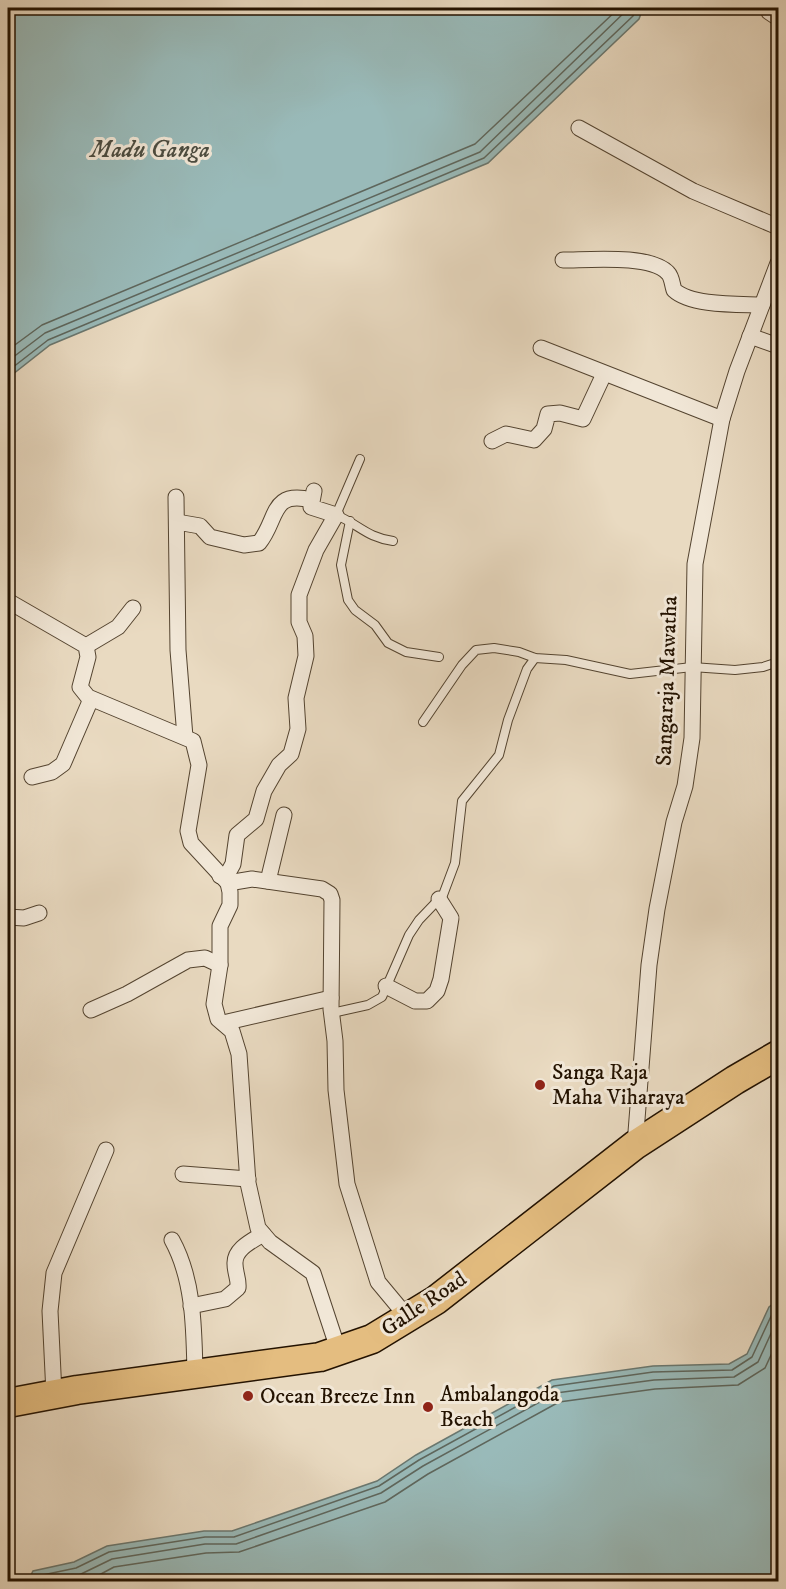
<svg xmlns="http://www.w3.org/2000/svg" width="786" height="1589" font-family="'IM FELL DW Pica',serif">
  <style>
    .water { fill: #99bab9; stroke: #6a776f; stroke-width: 1.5 }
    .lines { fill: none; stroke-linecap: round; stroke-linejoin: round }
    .shore { stroke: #5e665c; stroke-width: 1.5 }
    .lane-casing { stroke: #544430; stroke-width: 10 }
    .street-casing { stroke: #544430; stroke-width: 17 }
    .highway-casing { stroke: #231200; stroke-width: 31 }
    .lane { stroke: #f1e7d7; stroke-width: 8 }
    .street { stroke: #f1e7d7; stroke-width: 15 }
    .highway { stroke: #e4bd80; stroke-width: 28 }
    .poi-dot { fill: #8f2418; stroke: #f1e7d7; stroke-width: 2 }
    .labels { text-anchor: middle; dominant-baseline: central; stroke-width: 6; stroke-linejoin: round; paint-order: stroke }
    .street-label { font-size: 22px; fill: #231200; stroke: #f1e7d7 }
    .poi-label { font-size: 22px; fill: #231200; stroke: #f1e7d7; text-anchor: start }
    .water-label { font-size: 24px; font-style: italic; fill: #4c4d41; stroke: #f1e7d7 }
  </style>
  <rect width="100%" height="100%" fill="#e9dac1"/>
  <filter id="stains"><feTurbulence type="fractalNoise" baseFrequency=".00333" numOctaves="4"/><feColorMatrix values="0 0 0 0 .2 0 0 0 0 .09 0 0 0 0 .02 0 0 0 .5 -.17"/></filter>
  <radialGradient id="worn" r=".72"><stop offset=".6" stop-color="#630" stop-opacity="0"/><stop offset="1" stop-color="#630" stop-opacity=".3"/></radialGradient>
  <g class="water">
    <path d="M8,8h635l-4,11 -151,144 -438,182 -42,33z"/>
    <path d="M778,1300v281h-750l5,-10 41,-9 33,-16 97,-15h28l145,-50 39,-26 136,-75 101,-14 76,-2 18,-10 22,-47z"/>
  </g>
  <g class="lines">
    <g class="shore">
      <path d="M8,350l34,-25 433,-181 144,-136"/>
      <path d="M8,361l37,-28 435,-181 149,-144"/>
      <path d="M8,371l40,-31 436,-182 149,-142 3,-8"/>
      <path d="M35,1582l3,-6 38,-8 33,-16 96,-15h29l145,-51 40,-26 135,-74 99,-14 79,-2 20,-13 21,-45 5,-5"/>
      <path d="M48,1582l31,-7 33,-16 93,-15h31l145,-51 42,-27 133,-73 98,-13 80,-3 24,-15 20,-44"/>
      <path d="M86,1582l28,-15 92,-14 33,-1 146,-50 43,-28 131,-72 96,-13 83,-4 27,-17 13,-28"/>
    </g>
    <defs>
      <g id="lane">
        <path d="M360,459l-24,56c24,10 30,22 57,26"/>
        <path d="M350,521l-9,44 7,35 7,10 20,15 13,18 18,9 33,5"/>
        <path d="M423,722l39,-57 14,-15 18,-2 25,4 16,6 31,2 64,14 62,-7 43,3 28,-3 15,-5"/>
        <path d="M332,1013l36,-8 14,-8 27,-62 10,-15 24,-25 12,-32 7,-62 37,-46 9,-35 19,-51 8,-11"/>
      </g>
      <g id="street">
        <path d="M769,12l9,6"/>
        <path d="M579,128l114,63 85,36"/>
        <path d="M563,260c25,0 88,-6 105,13 4,4 4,11 6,17 17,16 65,14 88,15"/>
        <path d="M750,336l28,10"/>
        <path d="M541,348l181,71"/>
        <path d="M492,441l14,-7 28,6 10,-11 4,-15 12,-1 23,6 21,-45"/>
        <path d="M176,497l2,153 7,87"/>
        <path d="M177,522l23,4 10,11 34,8 15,-2c19,-23 11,-53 52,-43"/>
        <path d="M8,601l78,45 2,11 -8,30 8,10 105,44 6,24 -11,66 3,12 37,40 2,9v13l-10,21v39l-6,39 4,15 14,12 7,23 9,129 10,45 12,14 43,31 26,79"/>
        <path d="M86,646l32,-19 15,-19"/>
        <path d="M32,777l20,-5 11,-8 28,-65"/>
        <path d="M220,876l8,-3 5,-9 4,-29 19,-16 8,-28 15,-26 12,-11 7,-25 -2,-31 10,-42 -1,-20 -6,-14v-27l17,-45 20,-35 -25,-8 3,-16"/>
        <path d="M268,881l16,-66"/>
        <path d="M228,883l24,-4 70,10 8,5 2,6 -1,109 4,32 1,49 11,94 31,98 30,36"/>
        <path d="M8,917l16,1 15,-5"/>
        <path d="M386,986l29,15h12l10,-10 4,-12 10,-61 -12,-19"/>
        <path d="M91,1010l36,-16 61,-34 17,-2 15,7"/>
        <path d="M223,1023l108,-25"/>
        <path d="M635,1145l14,-180 8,-56 17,-87 11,-36 7,-48 3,-174 27,-145 15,-48 41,-108"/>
        <path d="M183,1174l65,5"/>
        <path d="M172,1240c22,40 22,89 23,134"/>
        <path d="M191,1306l34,-7 13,-11c1,-9 -3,-15 -3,-24 -1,-15 17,-23 28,-30"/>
        <path d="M54,1394l-4,-83 4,-38 52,-123"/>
      </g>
      <path id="highway" d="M8,1403l69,-13 243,-33 52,-18 64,-39 199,-155 100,-65 43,-25"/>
    </defs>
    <use href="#lane" class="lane-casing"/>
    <use href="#street" class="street-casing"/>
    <use href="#highway" class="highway-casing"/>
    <use href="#lane" class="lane"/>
    <use href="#street" class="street"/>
    <use href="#highway" class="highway"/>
  </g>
  <g class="poi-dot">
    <circle cx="540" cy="1085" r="6"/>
    <circle cx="248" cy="1396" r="6"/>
    <circle cx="428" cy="1407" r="6"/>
  </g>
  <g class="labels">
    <g class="street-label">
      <text transform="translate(667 681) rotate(-88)">Sangaraja Mawatha</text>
      <text transform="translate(424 1304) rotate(-34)">Galle Road</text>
    </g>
    <g class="poi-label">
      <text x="552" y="1072">Sanga Raja<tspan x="552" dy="25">Maha Viharaya</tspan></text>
      <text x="440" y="1394">Ambalangoda<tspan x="440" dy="25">Beach</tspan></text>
      <text x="260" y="1396">Ocean Breeze Inn</text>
    </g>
    <g class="water-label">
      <text x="150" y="150">Madu Ganga</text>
    </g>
  </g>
  <rect width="786" height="1589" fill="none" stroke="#e9dac1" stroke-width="30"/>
  <rect x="9" y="9" width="768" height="1571" fill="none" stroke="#231200" stroke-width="3"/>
  <rect x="15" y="15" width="756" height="1559" fill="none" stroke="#231200" stroke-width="1.5"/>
  <rect width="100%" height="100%" filter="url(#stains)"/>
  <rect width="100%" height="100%" fill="url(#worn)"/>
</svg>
